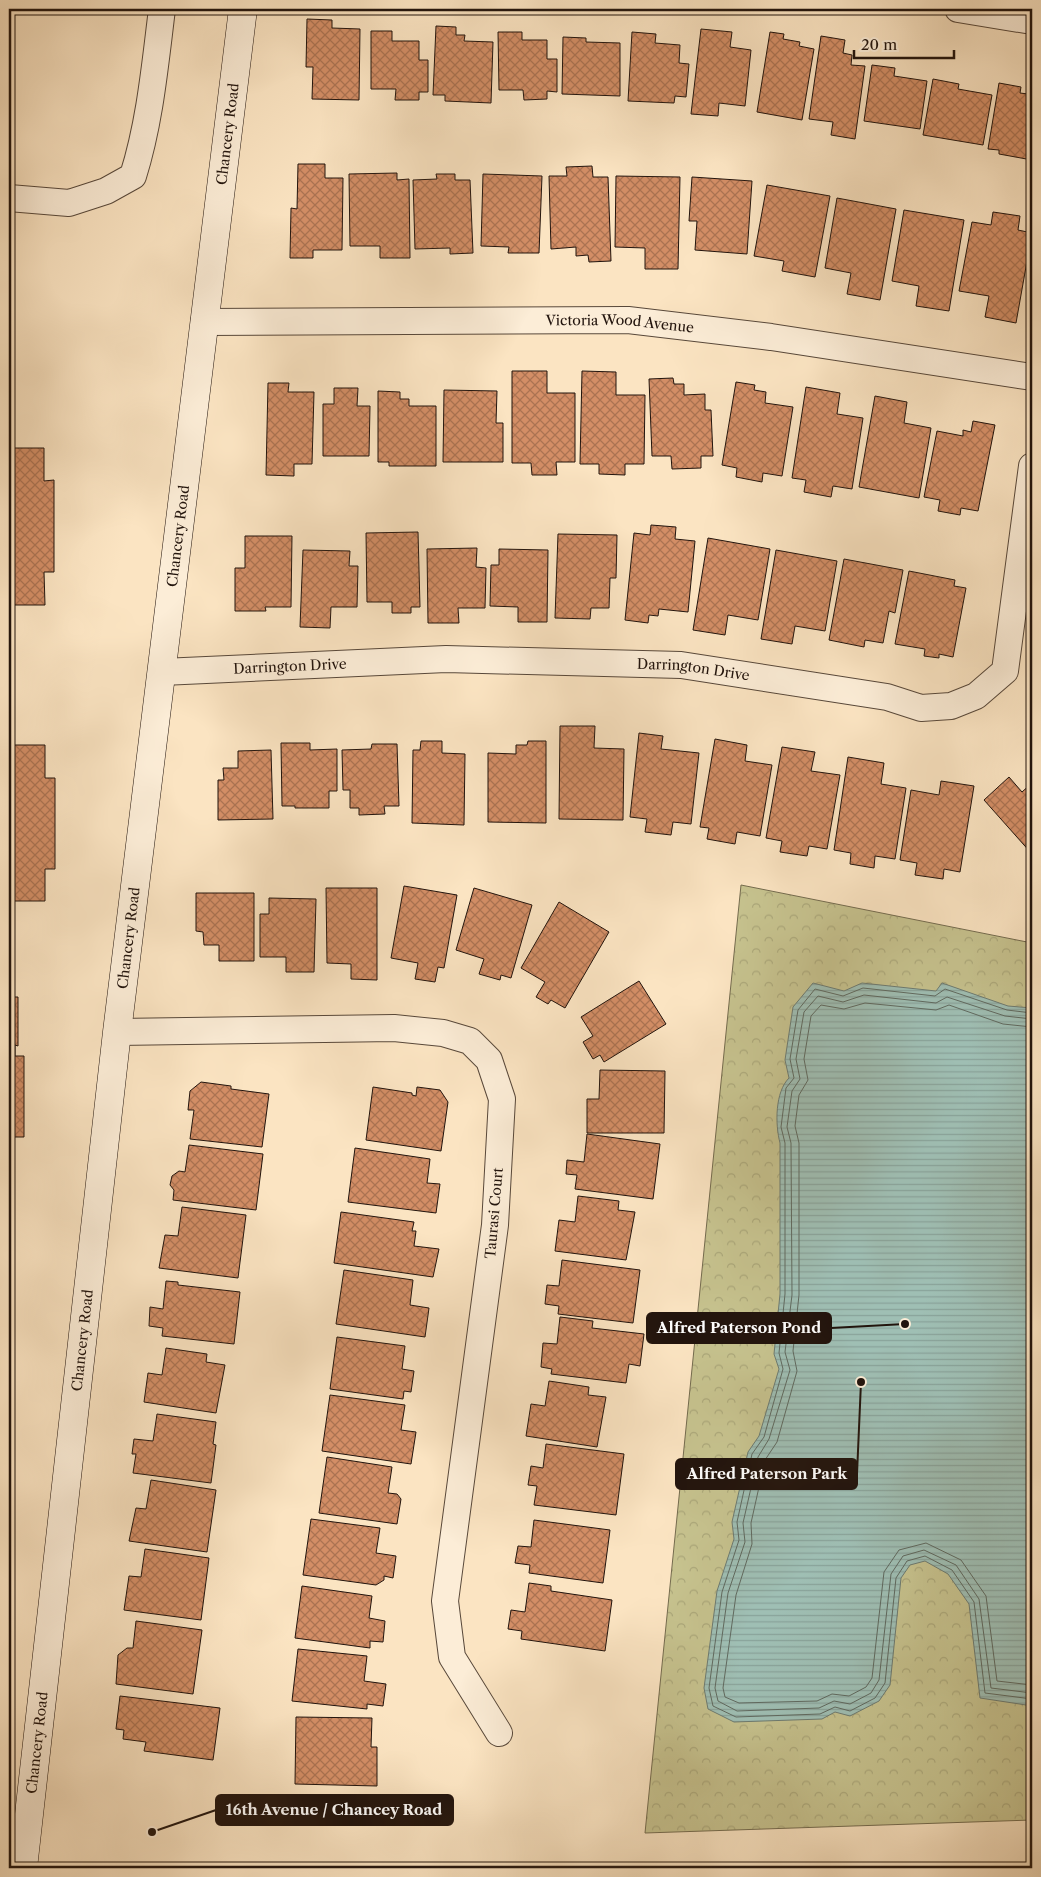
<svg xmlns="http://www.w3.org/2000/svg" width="1041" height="1877" font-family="'Libre Caslon Text',serif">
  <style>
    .park { fill: url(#park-crowns); stroke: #746b4e }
    .water { fill: url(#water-rules); stroke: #6d7b71 }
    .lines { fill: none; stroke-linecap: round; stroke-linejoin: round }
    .shore { stroke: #606a60; stroke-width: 1 }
    .building { fill: url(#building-cross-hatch); stroke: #22140d }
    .street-casing { stroke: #58483a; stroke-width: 28 }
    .secondary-casing { stroke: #22140d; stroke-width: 29 }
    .street { stroke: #fcedd7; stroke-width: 26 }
    .secondary { stroke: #fcedd7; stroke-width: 28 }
    .labels { text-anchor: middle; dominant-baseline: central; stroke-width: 4.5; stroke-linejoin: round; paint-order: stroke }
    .street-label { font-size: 14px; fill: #22140d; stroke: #fcedd7 }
    .leader { fill: none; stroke: #22140d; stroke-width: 2 }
    .callout-dot { fill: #22140d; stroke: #fcedd7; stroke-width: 2 }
    .callout { fill: #22140d; stroke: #22140d; stroke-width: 2 }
    .callout-label { font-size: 15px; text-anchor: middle; font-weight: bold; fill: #fff }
  </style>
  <defs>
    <pattern id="park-crowns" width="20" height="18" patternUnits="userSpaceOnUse" patternTransform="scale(1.25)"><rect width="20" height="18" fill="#c6c28e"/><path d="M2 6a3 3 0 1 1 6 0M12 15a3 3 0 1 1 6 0" fill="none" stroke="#aaa679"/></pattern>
    <pattern id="water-rules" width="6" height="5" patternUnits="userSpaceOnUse" patternTransform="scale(1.25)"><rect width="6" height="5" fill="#9fbfb4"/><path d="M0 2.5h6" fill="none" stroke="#89a39a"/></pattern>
    <pattern id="building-cross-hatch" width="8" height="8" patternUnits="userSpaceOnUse" patternTransform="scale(1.25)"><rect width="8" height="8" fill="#d38e66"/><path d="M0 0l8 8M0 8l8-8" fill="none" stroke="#ab7352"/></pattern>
  </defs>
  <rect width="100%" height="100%" fill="#fbe4c2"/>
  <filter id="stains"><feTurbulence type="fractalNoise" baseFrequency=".004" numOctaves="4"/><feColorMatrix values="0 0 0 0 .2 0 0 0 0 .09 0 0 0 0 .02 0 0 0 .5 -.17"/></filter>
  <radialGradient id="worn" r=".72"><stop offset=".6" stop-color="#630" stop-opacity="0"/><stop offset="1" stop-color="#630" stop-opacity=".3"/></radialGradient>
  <path class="park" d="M741,885l291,58v877l-387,13z"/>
  <path class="water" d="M813,983l31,8 18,-8 74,8 6,-8 66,23 24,2v695l-6,2 -46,-7 -11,-94 -21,-30 -23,-13 -15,4 -9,13 -11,107 -11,16 -29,15 -15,-4 -13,7 -88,3 -26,-13 -4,-21 13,-97 17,-52 -2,-17 16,-70 11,-16 20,-67 -5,-15 6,-60v-151c-5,-19 -5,-51 9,-65l-4,-18 8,-53z"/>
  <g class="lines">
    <g class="shore">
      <path d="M1032,1013l-25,-3 -62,-21 -10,7 -72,-8 -20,8 -28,-7 -17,21 -8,49 4,19 -8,10 -5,39 4,16v151l-6,59 4,16 -19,68 -12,17 -15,68 2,18 -17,52 -13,96 4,18 23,11 84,-3 15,-7 15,4 25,-13 10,-15 11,-105 11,-17 18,-5 27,14 22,32 11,91 47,6"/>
      <path d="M1032,1019l-27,-3 -58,-19 -11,6 -72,-8 -21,7 -25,-6 -14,16 -8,47 4,20 -8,12 -5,36 4,16 1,152 -7,57 5,18 -21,69 -11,18 -15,66 2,19 -17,51 -13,95 3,13 19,10 82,-3 15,-7 16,3 21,-11 8,-13 12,-106 12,-18 21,-6 32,15 23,34 12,89 41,5"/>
      <path d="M1032,1027l-29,-3 -54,-19 -13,5 -71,-7 -21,6 -23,-4 -10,11 -7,43 4,21 -9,15 -4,31 4,17v152l-6,56 4,20 -20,71 -12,18 -14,63 1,21 -16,51 -13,93 2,9 14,6 78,-2 15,-7 17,2 17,-9 6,-9 12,-106 15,-22 27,-7 35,17 25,36 11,85 35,4"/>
    </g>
  </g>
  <g class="building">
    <path d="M307,19l25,1v8l28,1 -1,71 -47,-1 1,-32h-7z"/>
    <path d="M436,26l20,1v8h9l-1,6 29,1 -2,61 -46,-2v-6h-12z"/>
    <path d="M701,29l31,3 -2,15 21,3 -6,56 -26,-3 -1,13 -27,-2z"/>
    <path d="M371,31h21v10h27v19h9v32h-9v8h-24l1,-11h-25z"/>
    <path d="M498,32h24v8h25v19h10v33l-10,-1v8l-23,1 -1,-10h-24z"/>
    <path d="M632,32l24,2 -1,9 25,2 -1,18 10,1 -3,33 -11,-1 -1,7 -46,-2z"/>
    <path d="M770,32l14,2 -1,5 17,3 -1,4 15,3 -12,71 -45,-8z"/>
    <path d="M821,36l24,4 -2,13 9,2 -1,10 14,1 -10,73 -24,-4 2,-13 -24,-3z"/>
    <path d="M563,37l23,1v4l34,1v53l-58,-2z"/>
    <path d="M872,65l23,3 -1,8 33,5 -7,48 -56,-8z"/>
    <path d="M933,79l26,5 -1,5 34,6 -9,50 -60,-10z"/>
    <path d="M999,83l22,4 -1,6 8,1 -1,5 5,1v60l-33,-6v-4l-11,-1z"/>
    <path d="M298,164h27v14h18l-1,72h-29v8h-23l1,-50 6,1z"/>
    <path d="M592,166l1,11h15l3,84 -22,1 -1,-7 -12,1v-9l-25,2 -2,-73h18l-1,-9z"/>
    <path d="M397,173v7l12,-1 1,79h-30v-12h-30l-1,-72z"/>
    <path d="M436,174h19v6h15l3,73 -23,1v-6l-35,1 -2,-69 24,-1z"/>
    <path d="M483,174l59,2 -3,77h-31l1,-6 -28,-1z"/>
    <path d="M616,176l64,1 -2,92h-33v-21l-30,-1z"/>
    <path d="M692,177l60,4 -5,73 -52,-4 2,-29h-8z"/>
    <path d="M767,185l63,11 -15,81 -33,-6 2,-10 -30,-5z"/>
    <path d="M837,198l59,11 -16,91 -33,-6 4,-21 -26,-5z"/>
    <path d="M904,210l60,10 -15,91 -33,-5 3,-20 -27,-5z"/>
    <path d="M993,212l27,4 -2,14 14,3 -16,90 -31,-6 4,-21 -30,-5 13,-69 19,3z"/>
    <path d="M512,371h35v22h28v69h-19l1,13h-25l-1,-12h-19z"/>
    <path d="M582,371l34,1v23h29l-1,69h-19v11l-26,-1v-10h-19z"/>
    <path d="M673,378l1,6h10v11l21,-1v16h6l2,46h-12v12l-29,1 -1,-13h-19l-3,-77z"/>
    <path d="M736,382l19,3 -1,5 12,2 -1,11 28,4 -11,69 -19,-3 -1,9 -26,-5 1,-9 -15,-3z"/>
    <path d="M268,383h21l-1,9h26l-2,72h-18v12l-28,-1z"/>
    <path d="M806,387l34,6 -3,21 26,4 -11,71 -19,-3 -2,11 -27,-5 2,-12 -14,-2z"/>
    <path d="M334,388h24l-1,18h13l-1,50h-46v-52h11z"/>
    <path d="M444,390l53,1 -1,32h7v39h-60z"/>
    <path d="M378,391l22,1v7h9v7h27v60h-47v-4h-11z"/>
    <path d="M875,396l32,6 -3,21 27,5 -12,70 -60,-11z"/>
    <path d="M973,421l22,4 -17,86 -17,-3 -1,7 -22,-4 2,-11 -16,-3 13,-66 26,5v-6l8,2z"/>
    <path d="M9,448h35v33l10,-1v92h-10l1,33h-36z"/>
    <path d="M651,525l25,2 -1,12 20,2 -7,71 -29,-3 -1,7 -9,-1 -1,8 -23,-3 9,-87 16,2z"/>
    <path d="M418,532l2,75h-9v6h-19v-11h-25l-1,-69z"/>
    <path d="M558,534l59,1 -1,43h-6l-1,30h-18l-1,11 -35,-1z"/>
    <path d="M245,536h47l-1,71h-26l1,4h-31v-43h10z"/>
    <path d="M708,538l62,11 -12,71 -30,-5 -3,20 -32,-5z"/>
    <path d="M477,548l-1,19 10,1 -1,40h-27l1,15h-31l-1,-74z"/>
    <path d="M499,549l49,1 -1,72h-29v-15l-28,-1 1,-41h8z"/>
    <path d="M303,550l47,1 -1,15h9l-1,41h-26l-1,21 -30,-1z"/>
    <path d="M776,550l61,11 -12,70 -30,-5 -3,18 -31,-5z"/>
    <path d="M844,559l59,11 -8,43 -6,-2 -6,32 -18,-3 -1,7 -35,-7z"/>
    <path d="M909,571l46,9 -1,6 12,2 -13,69 -14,-3v4l-15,-2 1,-7 -30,-5z"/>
    <path d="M560,726h35l-1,22 30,1 -1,71 -64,-1z"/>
    <path d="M639,733l24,3 -2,13 38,4 -8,71 -18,-2 -2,13 -26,-3 2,-13 -17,-2z"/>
    <path d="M715,739l32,6 -2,16 27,4 -12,71 -23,-4 -2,12 -28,-5 2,-11 -9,-1z"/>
    <path d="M421,741h21v12l23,1 -1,71 -52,-2 1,-73h7z"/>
    <path d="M528,741h18v82l-58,-1v-69l28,1v-9h11z"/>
    <path d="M281,743h29v7l27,-1v42h-8v17h-34v-2h-13z"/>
    <path d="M372,744h25l2,62h-15l1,8 -26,1v-7h-9v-18h-7l-1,-40 29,-1z"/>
    <path d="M9,745h36v33h10v91h-10v32h-36z"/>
    <path d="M782,747l33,5 -4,19 29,4 -13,74 -18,-3 -2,10 -27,-4 2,-11 -16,-3z"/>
    <path d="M271,750l2,69 -55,1v-40h6l-1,-12h15v-17z"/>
    <path d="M848,757l36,6 -3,21 25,4 -11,71 -20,-3 -1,12 -24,-4 1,-11 -17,-3z"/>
    <path d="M1009,777l13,15 10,-9v71l-48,-54z"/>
    <path d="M941,781l33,5 -14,86 -16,-3 -1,10 -28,-4 2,-12 -17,-3 11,-70 28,5z"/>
    <path d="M404,886l53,9 -13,73 -6,-1 -3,15 -20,-3 3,-16 -27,-5z"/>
    <path d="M326,888h51v92l-26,-1v-15l-24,-1z"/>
    <path d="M474,888l58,17 -21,73 -10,-3 -1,5 -21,-6 5,-15 -28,-9z"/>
    <path d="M196,893h58v68h-35v-16h-15l-1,-13 -7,-1z"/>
    <path d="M269,898l47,1 -2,73h-28v-15h-26v-43h9z"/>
    <path d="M559,902l50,30 -44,76 -14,-8 -3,4 -12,-7 9,-15 -24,-14z"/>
    <path d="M639,981l27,43 -62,38 -4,-7 -7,4 -10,-17 10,-6 -12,-19z"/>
    <path d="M9,997h9v49l-3,-1v11h9v81h-13v17h-2z"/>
    <path d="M600,1070l65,1 -1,62h-77v-34h12z"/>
    <path d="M201,1082l30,4v3l38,5 -7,53 -72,-8 4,-29h-6l2,-19z"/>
    <path d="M373,1087l39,6v2l4,1 1,-9 23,3 8,12 -7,49 -75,-11z"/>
    <path d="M587,1134l73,10 -7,55 -78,-10 2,-14 -11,-1 1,-14 17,2z"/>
    <path d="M189,1145l74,9 -7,56 -83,-10 1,-10 -4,-5 2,-9 7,-5 6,1z"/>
    <path d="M355,1148l75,11 -3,24 13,1 -4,29 -88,-11z"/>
    <path d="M578,1196l41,5 -1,9 17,2 -9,48 -71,-9 4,-31 16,2z"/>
    <path d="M182,1207l64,8 -8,63 -79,-10 6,-33 13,1z"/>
    <path d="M341,1212l73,10 -2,9h4l-2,15 25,3 -6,28 -99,-14z"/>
    <path d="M562,1260l78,10 -7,53 -75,-9 1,-8 -14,-2 2,-19 12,1z"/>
    <path d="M344,1270l69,10 -3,25 19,3 -4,29 -89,-13z"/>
    <path d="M166,1281l12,1v3l62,7 -6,52 -72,-8 1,-8 -14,-2 1,-19 13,2z"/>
    <path d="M560,1317l33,4 -1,7 52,6 -4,32 -11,-2 -3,19 -75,-9 1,-5 -11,-2 2,-24 14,1z"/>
    <path d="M337,1337l68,9 -3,23 12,2 -3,21 -7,-1 -1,8 -73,-10z"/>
    <path d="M166,1348l41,6 -1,8 19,3 -9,48 -72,-11 4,-29 14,2z"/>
    <path d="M549,1381l40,6 -1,8 18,2 -9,50 -71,-11 5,-32 14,2z"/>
    <path d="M330,1395l75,10 -4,25 15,2 -5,32 -89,-13z"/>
    <path d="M157,1414l59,8 -3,22 3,1 -5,38 -78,-10 3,-19h-4l2,-15 19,2z"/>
    <path d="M546,1444l78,10 -8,61 -82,-10 3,-19 -9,-1 3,-19 12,2z"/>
    <path d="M327,1457l65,10 -4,26 9,1 4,5 -4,25 -78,-11z"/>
    <path d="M151,1480l65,10 -9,62 -78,-11 7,-33 10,1z"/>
    <path d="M311,1519l69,9 -4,25 20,3 -3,22 -9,-2v4l-8,5 -73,-10z"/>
    <path d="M534,1520l76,10 -7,53 -74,-10 1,-8 -15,-2 3,-17 13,1z"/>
    <path d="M145,1549l64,9 -8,62 -77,-10 5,-34 12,1z"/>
    <path d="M529,1583l22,3v5l61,9 -7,51 -84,-12 1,-8 -14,-2 3,-19 14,2z"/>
    <path d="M302,1586l70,10 -3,22 16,3 -2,21 -13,-1v7l-75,-10z"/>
    <path d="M136,1621l66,9 -9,64 -77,-10 2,-29 9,-7h6z"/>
    <path d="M298,1649l69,7 -3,25 22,3 -3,22 -16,-2v5l-75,-8z"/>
    <path d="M120,1696l100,12 -7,52 -69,-9 2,-9 -23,-3 1,-9 -8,-1z"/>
    <path d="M296,1717l76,1 -1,29h6v39l-82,-2z"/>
  </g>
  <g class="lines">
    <defs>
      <g id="street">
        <path d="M958,9l74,12"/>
        <path d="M9,198l60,5 37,-12 27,-15c17,-54 22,-111 29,-167"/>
        <path id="s1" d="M204,322l424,-2 143,17 261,40"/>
        <path id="s2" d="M162,672l284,-13 235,6 206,32 34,11 30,-2 25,-10 29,-25 27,-205"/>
        <path d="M117,1032l277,-4 49,5 27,8 19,19 13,39 -7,126 -50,376 7,56 47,76"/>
      </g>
      <g id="secondary">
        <path id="s3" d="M23,1868l94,-836 126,-1023"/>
      </g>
    </defs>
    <use href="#street" class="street-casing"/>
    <use href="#secondary" class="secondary-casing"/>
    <use href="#street" class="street"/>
    <use href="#secondary" class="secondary"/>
  </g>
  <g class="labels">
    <g class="street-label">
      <text stroke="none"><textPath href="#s3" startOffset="1746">Chancery Road</textPath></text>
      <text stroke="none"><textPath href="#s1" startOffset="416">Victoria Wood Avenue</textPath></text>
      <text stroke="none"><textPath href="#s3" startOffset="1341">Chancery Road</textPath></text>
      <text stroke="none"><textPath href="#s2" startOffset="128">Darrington Drive</textPath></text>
      <text stroke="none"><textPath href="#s2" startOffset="532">Darrington Drive</textPath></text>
      <text stroke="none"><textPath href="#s3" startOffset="936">Chancery Road</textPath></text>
      <text transform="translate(494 1213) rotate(-85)">Taurasi Court</text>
      <text stroke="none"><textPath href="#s3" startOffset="531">Chancery Road</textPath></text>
      <text stroke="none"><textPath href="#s3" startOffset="126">Chancery Road</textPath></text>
    </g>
  </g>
  <path class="leader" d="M905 1324L831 1328M861 1382L857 1474M152 1832L216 1810"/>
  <g class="callout-dot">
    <circle cx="905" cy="1324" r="5"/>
    <circle cx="861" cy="1382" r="5"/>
    <circle cx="152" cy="1832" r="5"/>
  </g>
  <g class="callout">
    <rect x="647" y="1313" width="184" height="30" rx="5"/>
    <rect x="676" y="1459" width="181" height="30" rx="5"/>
    <rect x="216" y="1795" width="237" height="30" rx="5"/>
  </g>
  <g class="callout-label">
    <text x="739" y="1333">Alfred Paterson Pond</text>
    <text x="767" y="1479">Alfred Paterson Park</text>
    <text x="334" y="1815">16th Avenue / Chancey Road</text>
  </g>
  <rect width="1041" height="1877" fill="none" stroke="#fbe4c2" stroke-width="30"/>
  <rect x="10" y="10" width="1021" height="1857" fill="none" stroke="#22140d" stroke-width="2.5"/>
  <rect x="15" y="15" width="1011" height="1847" fill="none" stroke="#22140d"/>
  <path d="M854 50v8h100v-8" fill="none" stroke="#22140d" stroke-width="2.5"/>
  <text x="861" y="50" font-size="15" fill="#22140d" stroke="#fcedd7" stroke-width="4" paint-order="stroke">20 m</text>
  <rect width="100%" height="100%" filter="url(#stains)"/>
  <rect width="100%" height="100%" fill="url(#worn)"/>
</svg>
